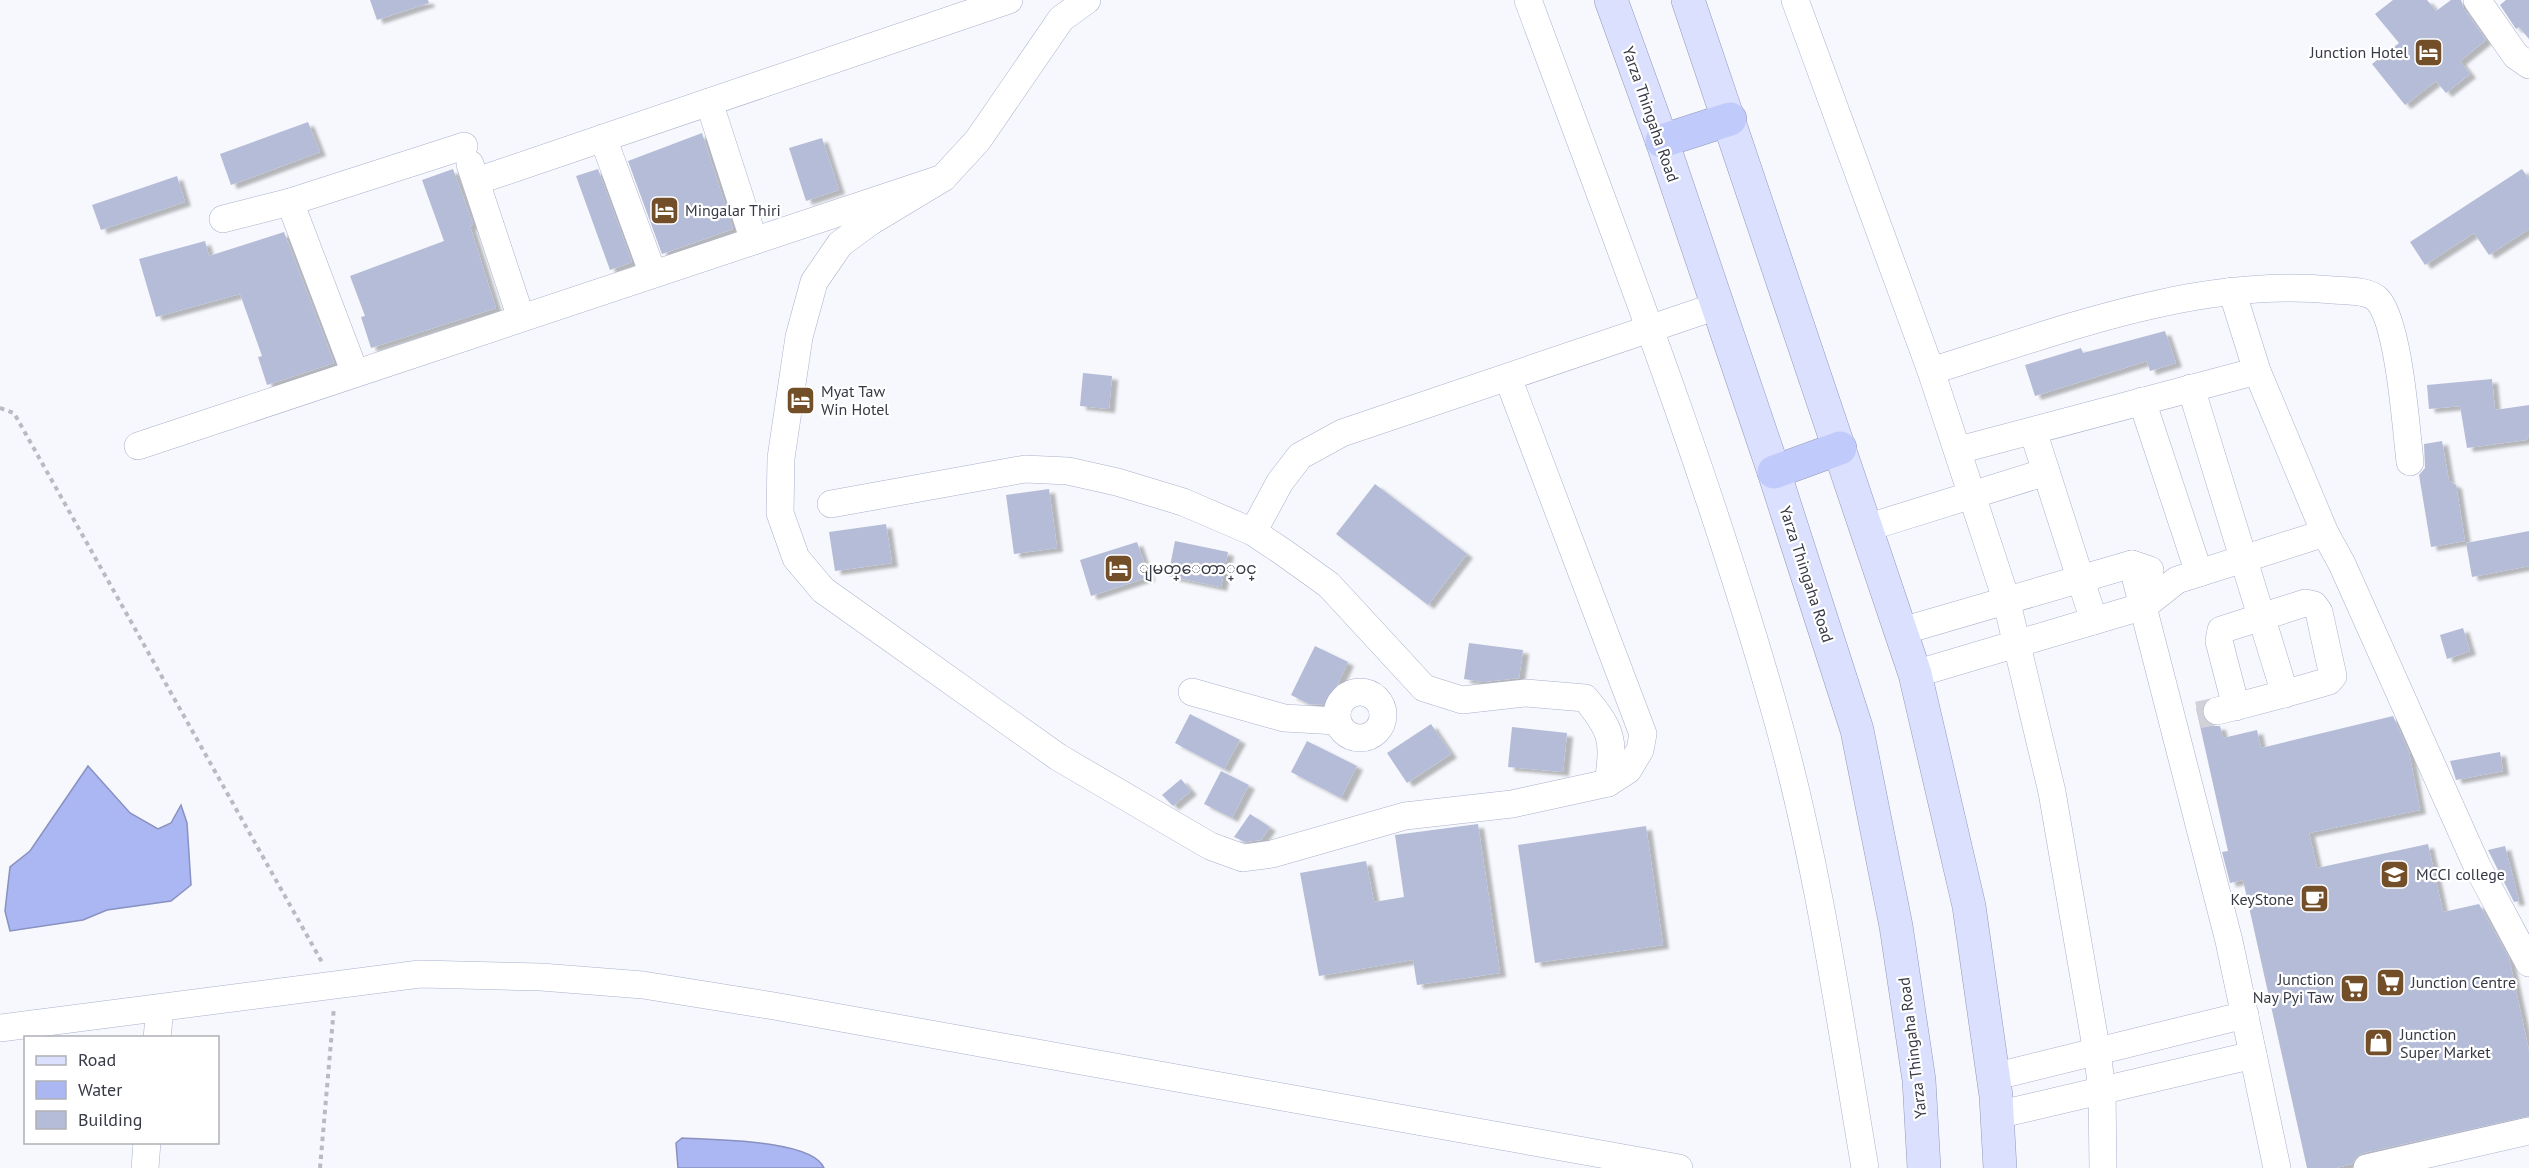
<svg xmlns="http://www.w3.org/2000/svg" width="2529" height="1168" font-family="'PT Sans','Noto Sans Myanmar',sans-serif">
  <style>
    .water { fill: #abb7f3; stroke: #8891bf; stroke-width: 1.5 }
    .building { fill: #b5bcd8; filter: url(#shadow) }
    .lines { fill: none; stroke-linecap: round; stroke-linejoin: round }
    .minor-tunnel { stroke: #d0d2d8; stroke-width: 27; stroke-dasharray: 27 14; stroke-linecap: butt }
    .minor-casing { stroke: #aab0cc; stroke-width: 28 }
    .major-casing { stroke: #9198bb; stroke-width: 34 }
    .highway-casing { stroke: #9198bb; stroke-width: 34 }
    .path { stroke: #b9bbc2; stroke-width: 4; stroke-dasharray: 4.5 4.5; stroke-linecap: butt }
    .minor { stroke: #fff; stroke-width: 27 }
    .major { stroke: #dae0fd; stroke-width: 33 }
    .highway { stroke: #c1cbfb; stroke-width: 33 }
    .labels { text-anchor: middle; dominant-baseline: central; stroke-width: 4.5; stroke-linejoin: round; paint-order: stroke }
    .poi-label { font-size: 16px; fill: #373945; stroke: #fff; text-anchor: start }
    .street-label { font-size: 16px; fill: #373945; stroke: #fff }
  </style>
  <defs>
    <filter id="shadow"><feDropShadow dx="6" dy="4" stdDeviation="1.5" flood-color="#0004"/></filter>
  </defs>
  <rect width="100%" height="100%" fill="#f6f8fd"/>
  <g class="water">
    <path d="M88,766l42,47 28,16 13,-6 10,-18 6,18 4,62 -20,16 -64,9 -24,10 -73,11 -5,-20 5,-44 20,-16z"/>
    <path d="M682,1138c29,2 130,1 142,30h-146l-2,-25z"/>
  </g>
  <g class="building">
    <path d="M370,0h58l1,3 -52,17z"/>
    <path d="M2393,0h34l9,11 15,-11h10l3,9 22,31 -26,21 10,13 -24,19 -10,-12 -31,24 -33,-41 27,-21 -24,-29z"/>
    <path d="M2506,0h23v39l-10,-12 -3,2 -16,-24z"/>
    <path d="M308,122l12,30 -89,33 -11,-31z"/>
    <path d="M702,133l31,96 -71,25 -34,-93z"/>
    <path d="M822,138l17,52 -33,11 -17,-53z"/>
    <path d="M453,169l20,55 -3,2 26,82 -125,40 -10,-31 4,-1 -15,-40 94,-35 -22,-61z"/>
    <path d="M598,169l34,93 -22,8 -34,-94z"/>
    <path d="M2522,169l7,10v50l-40,26 -15,-22 -49,32 -15,-23z"/>
    <path d="M177,176l8,26 -84,28 -9,-25z"/>
    <path d="M284,232l50,131 -67,22 -9,-28 4,-1 -22,-62 -84,23 -17,-58 66,-18 4,15z"/>
    <path d="M2165,331l11,32 -26,8 -3,-10 -112,35 -10,-31 56,-17 2,5z"/>
    <path d="M1083,373l29,3 -3,33 -29,-3z"/>
    <path d="M2492,379l3,31 34,-5v30l-3,5 -59,8 -7,-42 -31,3 -2,-24z"/>
    <path d="M2442,441l7,40 7,4 9,56 -34,6 -12,-72 6,-7 -1,-24z"/>
    <path d="M1375,484l92,70 -39,51 -92,-71z"/>
    <path d="M1049,489l8,59 -43,6 -8,-59z"/>
    <path d="M886,524l6,39 -57,8 -6,-39z"/>
    <path d="M2529,531v35l-57,11 -6,-34z"/>
    <path d="M1175,541l53,11 -7,35 -53,-11z"/>
    <path d="M1137,542l12,35 -58,19 -11,-36z"/>
    <path d="M2463,628l7,23 -23,8 -7,-24z"/>
    <path d="M1469,643l54,7 -4,28 -36,4 -19,-3z"/>
    <path d="M1315,646l33,16 -20,43 -19,-1 -18,-9z"/>
    <path d="M2202,707l3,14 7,5h8l3,12 34,-8 4,18 132,-32 16,36 11,58 -111,23 8,35 111,-24 15,68 36,-8 30,54 20,93v65l-166,37 -7,4 -4,7 -16,4h-29l-64,-288 -13,3 -8,-31 6,-1 -32,-143z"/>
    <path d="M1190,714l50,26 -16,29 -49,-26z"/>
    <path d="M1431,724l20,30 -44,29 -20,-30z"/>
    <path d="M1512,727l55,6 -4,39 -55,-5z"/>
    <path d="M1307,741l50,25 -16,32 -50,-26z"/>
    <path d="M2500,752l3,19 -47,9 -6,-19z"/>
    <path d="M1221,771l28,14 -17,33 -28,-14z"/>
    <path d="M1181,779l10,12 -18,15 -11,-11z"/>
    <path d="M1250,814l20,13 -9,13 -16,2 -11,-5z"/>
    <path d="M1478,824l22,149 -83,12 -4,-25 -94,16 -19,-103 66,-12 8,41 30,-5 -9,-62z"/>
    <path d="M1646,826l17,119 -128,18 -17,-118z"/>
    <path d="M2505,846l14,55 -5,1 -26,-52z"/>
  </g>
  <g class="lines">
    <path class="minor-tunnel" d="M2198,715l19,-4"/>
    <defs>
      <g id="minor">
        <path d="M1528,0c87,235 179,470 247,711 43,150 64,304 90,457"/>
        <path d="M1795,0l136,371 75,228 46,193 45,261 5,36 1,79"/>
        <path d="M2477,0l39,56 13,9"/>
        <path d="M709,102l45,139"/>
        <path d="M603,138l50,136"/>
        <path d="M470,164l51,154"/>
        <path d="M943,178l-73,44 -30,22 -26,38 -15,55 -18,121 -1,55 16,45 27,32 235,167 152,89 33,12 29,-4 133,-38 107,-12 96,-21 20,-13 12,-20 3,-16 -135,-356"/>
        <path d="M477,181l532,-181"/>
        <path d="M290,202l65,171"/>
        <path d="M223,219l67,-17 174,-56"/>
        <path d="M2232,291l25,80 68,162"/>
        <path d="M1931,371c129,-40 265,-94 402,-81 13,1 35,0 44,9 22,22 29,129 33,163"/>
        <path d="M2191,388l94,306"/>
        <path d="M2142,401l57,172"/>
        <path d="M2033,431l61,190"/>
        <path d="M138,446l805,-268 35,-38 83,-121 26,-19"/>
        <path d="M1959,450l298,-79"/>
        <path d="M831,504l194,-35 43,2 49,11 66,20 70,30 30,20 46,33 95,103 38,12 64,-7 59,5c27,32 30,43 23,85"/>
        <path d="M1866,528l180,-56"/>
        <path d="M1253,532l27,-50 20,-26 42,-23 375,-127"/>
        <path d="M2132,564l97,377 48,227"/>
        <path d="M1902,631l230,-67 18,6"/>
        <path d="M1915,674l229,-68 33,-26 148,-47 17,31 135,302 52,97"/>
        <circle cx="1360" cy="715" r="23"/>
        <path d="M1192,692l92,26 53,3"/>
        <path d="M2217,711c38,-9 75,-19 112,-30l4,-5 -14,-64 -5,-7 -9,-2 -84,27 -2,11 17,66"/>
        <path d="M0,1028l420,-54 121,3 102,8 131,21 905,162"/>
        <path d="M157,1038l3,-30"/>
        <path d="M1993,1077l252,-62"/>
        <path d="M1997,1115l256,-60"/>
        <path d="M145,1168l2,-26"/>
        <path d="M2367,1168l162,-37"/>
      </g>
      <g id="major">
        <path d="M1611,0l51,141 112,331 83,258 39,196 23,154 5,88"/>
        <path d="M1688,0l227,674 54,232 27,190 4,72"/>
      </g>
      <g id="highway">
        <path d="M1662,141l68,-22"/>
        <path d="M1774,472l66,-24"/>
      </g>
    </defs>
    <use href="#minor" class="minor-casing"/>
    <use href="#major" class="major-casing"/>
    <use href="#highway" class="highway-casing"/>
    <g class="path">
      <path d="M0,408l14,5 309,551"/>
      <path d="M320,1168l14,-161"/>
    </g>
    <use href="#minor" class="minor"/>
    <use href="#major" class="major"/>
    <use href="#highway" class="highway"/>
  </g>
  <defs>
    <symbol id="hotel-square" viewBox="-11 -11 22 22"><rect x="-9" y="-9" width="18" height="18" rx="4" fill="#734f29" stroke="#fff"/><path d="M-6-4.5h1.5V1H6V5H4.5V3h-9V5H-6ZM-4 0a1.8 1.8 0 1 1 3.6 0ZM.5 0V-2.5h3Q6-2.5 6 0Z" fill="#fff"/></symbol>
    <symbol id="school-square" viewBox="-11 -11 22 22"><rect x="-9" y="-9" width="18" height="18" rx="4" fill="#734f29" stroke="#fff"/><path d="M0-5L7-2L0 1L-7-2ZM-4 1L0 2.5L4 1V4Q0 6-4 4Z" fill="#fff"/></symbol>
    <symbol id="cafe-square" viewBox="-11 -11 22 22"><rect x="-9" y="-9" width="18" height="18" rx="4" fill="#734f29" stroke="#fff"/><path d="M-5.5-4.5H6V0H3Q3 3.5 0 3.5H-2.5Q-5.5 3.5-5.5 0ZM3-3.2v2h1.7v-2ZM-6 4.5H4V6H-6Z" fill="#fff"/></symbol>
    <symbol id="supermarket-square" viewBox="-11 -11 22 22"><rect x="-9" y="-9" width="18" height="18" rx="4" fill="#734f29" stroke="#fff"/><path d="M-6-5.5h2.5l.6 2H6L4.5 2H-2.5L-4.4-4H-6ZM-1.5 3.2a1.3 1.3 0 1 0 .1 0ZM3 3.2a1.3 1.3 0 1 0 .1 0Z" fill="#fff"/></symbol>
    <symbol id="shop-square" viewBox="-11 -11 22 22"><rect x="-9" y="-9" width="18" height="18" rx="4" fill="#734f29" stroke="#fff"/><path d="M-5-2.5h2.3a2.7 3.5 0 0 1 5.4 0H5L5.5 6h-11ZM-1.5-2.5h3a1.5 2.3 0 0 0-3 0Z" fill="#fff"/></symbol>
  </defs>
  <g fill-rule="evenodd">
    <use href="#hotel-square" x="2412" y="36" width="33" height="33"/>
    <use href="#hotel-square" x="648" y="194" width="33" height="33"/>
    <use href="#hotel-square" x="784" y="384" width="33" height="33"/>
    <use href="#hotel-square" x="1102" y="552" width="33" height="33"/>
    <use href="#school-square" x="2378" y="858" width="33" height="33"/>
    <use href="#cafe-square" x="2298" y="882" width="33" height="33"/>
    <use href="#supermarket-square" x="2374" y="966" width="33" height="33"/>
    <use href="#supermarket-square" x="2338" y="972" width="33" height="33"/>
    <use href="#shop-square" x="2362" y="1026" width="33" height="33"/>
  </g>
  <g class="labels">
    <g class="poi-label">
      <text x="2408" y="52" text-anchor="end">Junction Hotel</text>
      <text x="685" y="210">Mingalar Thiri</text>
      <text x="821" y="391">Myat Taw<tspan x="821" dy="18">Win Hotel</tspan></text>
      <text x="1139" y="568">ျမတ္ေတာ္ဝင္</text>
      <text x="2416" y="874">MCCI college</text>
      <text x="2294" y="899" text-anchor="end">KeyStone</text>
      <text x="2334" y="979" text-anchor="end">Junction<tspan x="2334" dy="18">Nay Pyi Taw</tspan></text>
      <text x="2411" y="982">Junction Centre</text>
      <text x="2400" y="1034">Junction<tspan x="2400" dy="18">Super Market</tspan></text>
    </g>
    <g class="street-label">
      <text transform="translate(1651 114) rotate(71)">Yarza Thingaha Road</text>
      <text transform="translate(1807 574) rotate(72)">Yarza Thingaha Road</text>
      <text transform="translate(1912 1048) rotate(-97)">Yarza Thingaha Road</text>
    </g>
  </g>
  <rect x="24" y="1036" width="195" height="108" fill="#ffffff" stroke="#afb0b5" stroke-width="1.5"/>
  <rect x="36" y="1056" width="30" height="9" fill="#dae0fd" stroke="#afb0b5" stroke-width="1.5"/>
  <text x="78" y="1066" font-size="18" fill="#373945">Road</text>
  <rect x="36" y="1081" width="30" height="18" fill="#abb7f3" stroke="#afb0b5" stroke-width="1.5"/>
  <text x="78" y="1096" font-size="18" fill="#373945">Water</text>
  <rect x="36" y="1111" width="30" height="18" fill="#b5bcd8" stroke="#afb0b5" stroke-width="1.5"/>
  <text x="78" y="1126" font-size="18" fill="#373945">Building</text>
</svg>
